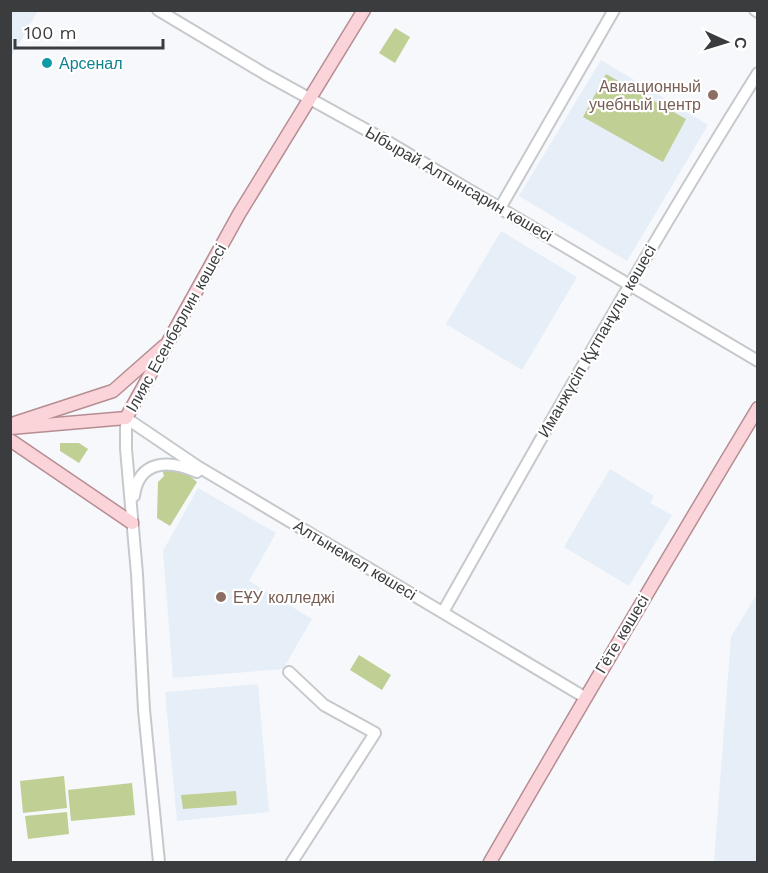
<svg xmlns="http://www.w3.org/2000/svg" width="768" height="873" font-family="'Work Sans',sans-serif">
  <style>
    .built { fill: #e6eef7 }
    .green { fill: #c0cf93 }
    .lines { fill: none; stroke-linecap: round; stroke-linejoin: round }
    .minor-casing { stroke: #c6c9cc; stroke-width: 14 }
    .major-casing { stroke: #b68d92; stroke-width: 15 }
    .minor { stroke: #fff; stroke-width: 10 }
    .major { stroke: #fbd4d9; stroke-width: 12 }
    .culture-dot { fill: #0f9aa8; stroke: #fff; stroke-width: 2 }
    .education-dot { fill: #8d6e63; stroke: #fff; stroke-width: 2 }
    .labels { text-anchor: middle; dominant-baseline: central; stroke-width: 4.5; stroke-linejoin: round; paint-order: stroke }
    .culture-label { font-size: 16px; fill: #0d838f; stroke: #fff; text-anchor: start }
    .education-label { font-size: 16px; fill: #785e54; stroke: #fff; text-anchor: end }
    .street-label { font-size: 16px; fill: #3b3c3d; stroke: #fff }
  </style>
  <rect width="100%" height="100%" fill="#f6f8fb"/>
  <g class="built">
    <path d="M11,10l27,1 -27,46 -1,-46z"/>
    <path d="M601,60l107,65 -81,136 -108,-65z"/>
    <path d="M501,231l76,46 -55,93 -76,-46z"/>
    <path d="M610,469l44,27 -4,7 22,12 -43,71 -65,-39z"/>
    <path d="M198,488l78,45 -27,48 63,38 -29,50 -110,9 -10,-127z"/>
    <path d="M757,594v268h-43l17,-225z"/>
    <path d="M258,684l11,128 -92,9 -12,-129z"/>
  </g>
  <g class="green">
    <path d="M395,28l15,9 -15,26 -16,-10z"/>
    <path d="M606,74l80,45 -23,43 -80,-45z"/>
    <path d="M60,443h19l9,6 -9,14 -19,-12z"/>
    <path d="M179,467l18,15 -27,44 -13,-8 1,-36 6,-6 -2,-7z"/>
    <path d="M359,655l32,20 -9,15 -32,-20z"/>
    <path d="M64,776l3,32 -44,5 -3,-32z"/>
    <path d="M132,783l3,32 -64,6 -3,-31z"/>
    <path d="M236,791l1,14 -54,4 -2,-14z"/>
    <path d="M67,812l2,22 -41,5 -3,-23z"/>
  </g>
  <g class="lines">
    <defs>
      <g id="minor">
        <path d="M158,10l107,64 125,69 368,218"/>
        <path d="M755,10l3,2"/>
        <path d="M500,208l114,-198"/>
        <path d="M126,418l71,48 389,232"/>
        <path d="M126,418v31l11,125 7,136 15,152"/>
        <path d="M134,496c5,-37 36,-36 63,-24"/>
        <path d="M443,612c102,-181 204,-362 315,-539"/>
        <path d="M289,672l35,33 51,28 -83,129"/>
      </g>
      <g id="major">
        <path d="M15,423l98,-32 51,-45"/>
        <path d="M10,428l116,-10 113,-204 125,-204"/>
        <path d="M10,440l122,83"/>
        <path d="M490,862c88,-152 177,-303 268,-454"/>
      </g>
    </defs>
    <use href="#minor" class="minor-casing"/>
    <use href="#major" class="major-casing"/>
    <use href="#minor" class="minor"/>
    <use href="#major" class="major"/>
  </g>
  <circle class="culture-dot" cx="47" cy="63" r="6"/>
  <g class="education-dot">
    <circle cx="713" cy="95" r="6"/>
    <circle cx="221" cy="597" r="6"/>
  </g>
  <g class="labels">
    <g class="culture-label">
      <text x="59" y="63">Арсенал</text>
    </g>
    <g class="education-label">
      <text x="701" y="86">Авиационный<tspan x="701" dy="18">учебный центр</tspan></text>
      <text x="233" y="597" text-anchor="start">ЕҰУ колледжі</text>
    </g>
    <g class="street-label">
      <text transform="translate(459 184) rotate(30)">Ыбырай Алтынсарин көшесі</text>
      <text transform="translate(176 328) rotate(-61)">Ілияс Есенберлин көшесі</text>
      <text transform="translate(597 341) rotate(-60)">Иманжүсіп Құтпанұлы көшесі</text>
      <text transform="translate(355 560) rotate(31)">Алтынемел көшесі</text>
      <text transform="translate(622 634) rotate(-59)">Гёте көшесі</text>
    </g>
  </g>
  <rect width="768" height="873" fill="none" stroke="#3b3c3d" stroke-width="24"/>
  <g transform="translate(726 42) rotate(94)" stroke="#ffffff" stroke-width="4.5" paint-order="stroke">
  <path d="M0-4.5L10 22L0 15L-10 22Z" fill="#3b3c3d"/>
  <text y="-9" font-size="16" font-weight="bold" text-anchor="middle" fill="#3b3c3d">С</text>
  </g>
  <path d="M15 39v9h148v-9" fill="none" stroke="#3b3c3d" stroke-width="3"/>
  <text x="24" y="39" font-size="18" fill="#3b3c3d" stroke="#ffffff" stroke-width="4.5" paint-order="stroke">100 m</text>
</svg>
